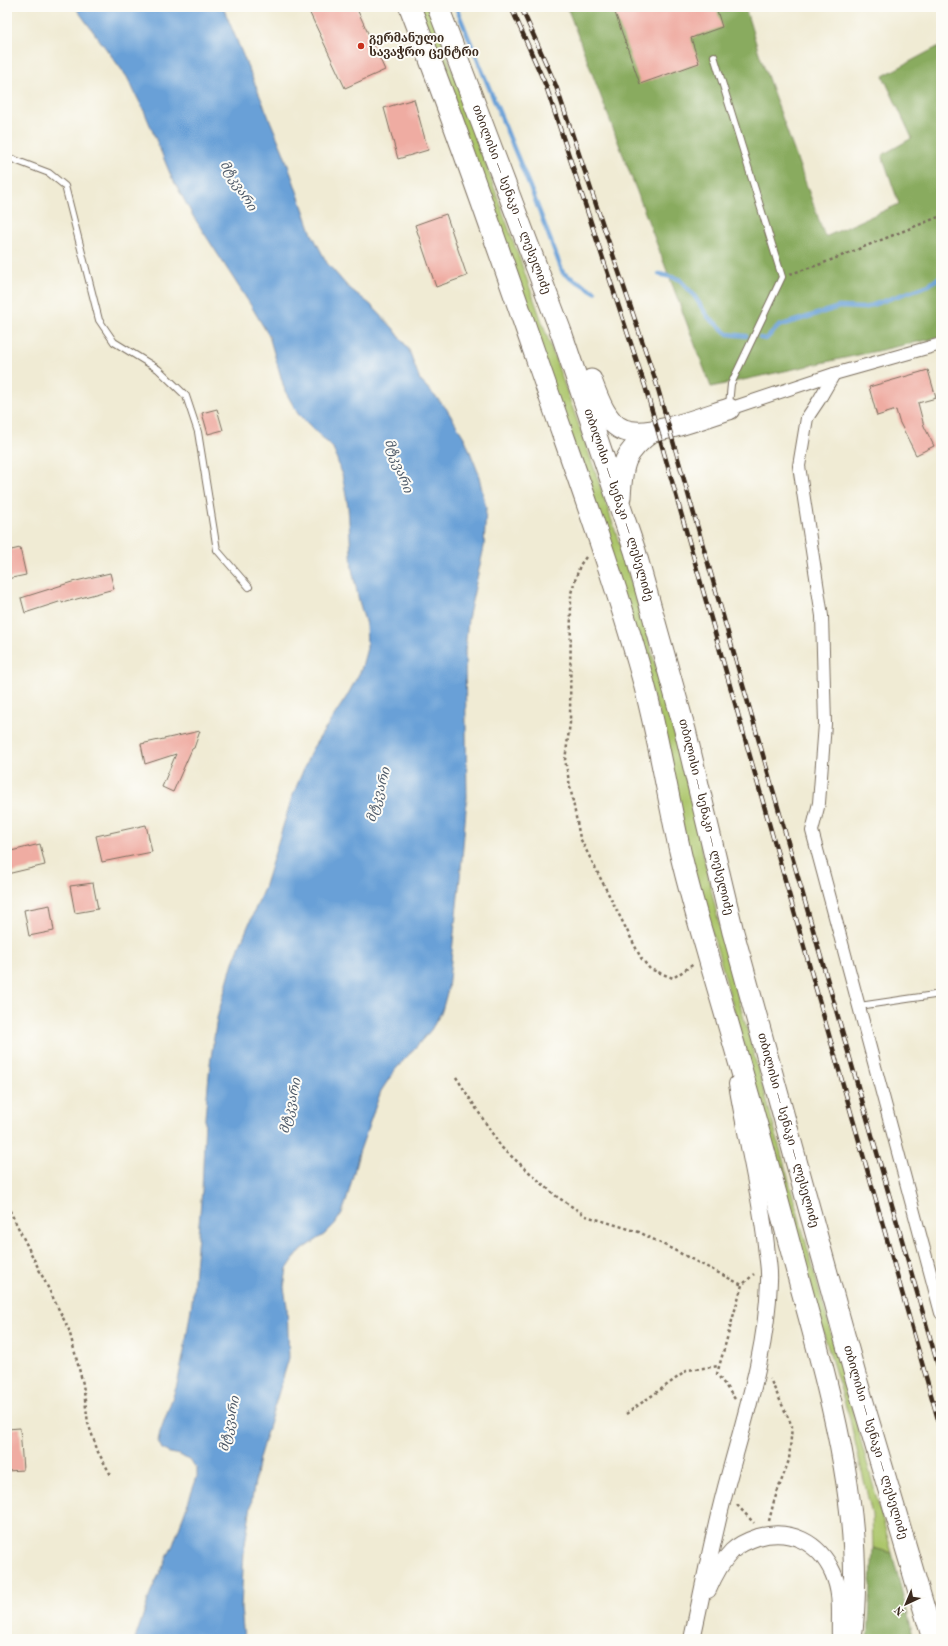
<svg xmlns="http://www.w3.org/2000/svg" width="948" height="1646" font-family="'Old Standard TT','Noto Serif Georgian',serif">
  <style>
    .green { fill: #acc66b; stroke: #747844 }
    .forest { fill: #89ab5f; stroke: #626a3e }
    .water { fill: #69a0d7; stroke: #52657a }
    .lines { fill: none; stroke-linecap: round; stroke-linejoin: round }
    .stream { stroke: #69a0d7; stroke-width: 4.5 }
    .building { fill: #efaca2 }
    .lane-casing { stroke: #7a6e5e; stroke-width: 8 }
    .street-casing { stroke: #7a6e5e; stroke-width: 14 }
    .secondary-casing { stroke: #7a6e5e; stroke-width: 18 }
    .highway-casing { stroke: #7a6e5e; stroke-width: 23 }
    .path { stroke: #7a6e5e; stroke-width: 2.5; stroke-dasharray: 3 3; stroke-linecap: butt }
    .lane { stroke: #fff; stroke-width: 6 }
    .street { stroke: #fff; stroke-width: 12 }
    .secondary { stroke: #fff; stroke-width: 16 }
    .highway { stroke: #fff; stroke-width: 21 }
    .rail-casing { stroke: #3b2a1e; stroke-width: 4.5 }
    .rail { stroke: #fdfcf7; stroke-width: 3; stroke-dasharray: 9; stroke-linecap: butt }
    .poi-dot { fill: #c8321e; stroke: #fdfcf7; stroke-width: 1.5 }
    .labels { text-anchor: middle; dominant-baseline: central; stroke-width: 4; stroke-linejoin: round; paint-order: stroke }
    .poi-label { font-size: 12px; font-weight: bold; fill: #3b2a1e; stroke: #fdfcf7; text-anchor: start }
    .street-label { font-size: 12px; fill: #3b2a1e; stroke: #fdfcf7 }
    .water-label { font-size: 13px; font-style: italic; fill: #4d5968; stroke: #fdfcf7 }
  </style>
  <rect width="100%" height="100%" fill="#fdfcf7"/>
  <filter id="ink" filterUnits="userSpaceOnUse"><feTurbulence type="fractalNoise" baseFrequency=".025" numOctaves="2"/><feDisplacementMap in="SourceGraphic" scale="8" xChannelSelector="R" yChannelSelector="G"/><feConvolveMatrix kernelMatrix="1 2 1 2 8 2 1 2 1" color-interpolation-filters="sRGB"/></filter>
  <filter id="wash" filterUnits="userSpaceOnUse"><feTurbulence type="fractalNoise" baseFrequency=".012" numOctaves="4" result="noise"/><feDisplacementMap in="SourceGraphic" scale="16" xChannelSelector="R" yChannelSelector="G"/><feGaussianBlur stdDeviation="0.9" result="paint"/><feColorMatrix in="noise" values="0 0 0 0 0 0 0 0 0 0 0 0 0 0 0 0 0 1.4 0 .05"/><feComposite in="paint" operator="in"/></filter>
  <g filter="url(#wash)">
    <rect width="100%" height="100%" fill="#f0ebd4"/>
    <path class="green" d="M419,7h10l3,6 161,452 22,65 32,104 36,132 42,184 167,603 -19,-5 -1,-33 -22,-95 -34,-111 -98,-357 -9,-29 -14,-39 -35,-167z"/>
    <g class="forest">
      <path d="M567,7h178l14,46 66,184 74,-33 -17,-49 30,-17 -29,-62 58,-31v292l-230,50z"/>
      <path d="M873,1548l19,5 22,86h-46z"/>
    </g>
    <path class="water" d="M75,7h148l61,147 28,80 15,29 20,23 24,19 23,24 15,21 11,30 26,28 19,31 13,33 8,36 -2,39 -16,72 -3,32 2,146 -5,62 -14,130 -6,22 -11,19 -36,40 -14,21 -22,62 -12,46 -5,14 -7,11 -10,10 -27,19 -11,16 -3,18 3,19 2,52 -30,100 -7,41 -8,52 -3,57 3,31h-109l17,-50 21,-44 24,-68v-9l-7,-7 -10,-6 -11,-2 -7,-4 -4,-8 2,-9 17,-47 7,-33 8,-50 10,-112 3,-73 5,-53 7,-46 16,-56 31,-74 28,-91 20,-48 35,-53 14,-26 6,-22 -1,-23 -7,-24 -7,-32 -4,-62 -6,-33 -9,-26 -35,-34 -13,-23 -16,-55 -19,-32 -57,-88 -22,-40 -26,-63 -18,-36z"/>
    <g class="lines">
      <g class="stream">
        <path d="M456,7l78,190 29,76 32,19"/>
        <path d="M659,274l20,5 14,15 15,23 20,17 18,2"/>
        <path d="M760,338l6,1 13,-13 60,-19 25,1 65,-23 12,-9"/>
      </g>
    </g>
    <g id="blocks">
      <g class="building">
        <path d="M307,7h49l29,63 -40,18z"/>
        <path d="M613,7h103l6,20 -31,11 8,25 -59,21z"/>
        <path d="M414,99l14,51 -30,9 -14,-51z"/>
        <path d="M446,214l21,62 -31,11 -21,-62z"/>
        <path d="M928,370l8,28 -18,5 6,23 10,20 -18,9 -17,-34 -3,-11 -19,6 -8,-29z"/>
        <path d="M217,409l6,21 -15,4 -6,-21z"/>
        <path d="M20,548l6,27 -19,4v-28z"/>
        <path d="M110,573l4,16 -52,14v-2l-37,12 -4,-15 51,-16z"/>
        <path d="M200,731l-6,17 -2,1 -19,43 -11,-5 14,-33 -31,10 -4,-20z"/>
        <path d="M146,825l6,27 -50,10 -6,-26z"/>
        <path d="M40,844l5,21 -38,9v-22z"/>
        <path d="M93,883l5,26 -23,4 -5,-27z"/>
        <path d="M50,905l4,26 -25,5 -5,-26z"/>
        <path d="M20,1428l3,42 -16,1v-42z"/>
      </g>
    </g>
  </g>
  <g filter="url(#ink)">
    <use href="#blocks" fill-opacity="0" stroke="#7a6e5e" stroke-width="1"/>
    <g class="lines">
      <defs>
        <g id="lane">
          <path d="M714,56l68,221 -51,107 -2,21"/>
          <path d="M7,157l42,16 16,13 34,134 15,22 44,27 28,27 12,36 19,118 32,37"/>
          <path d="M859,1006l82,-12"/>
        </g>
        <g id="street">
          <path d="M834,374l-15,26 -12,18 -8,48 23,150 3,108 -6,79 -7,28 129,482"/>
          <path d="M729,409l105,-35 107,-30"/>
        </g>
        <g id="secondary">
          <path d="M708,1590c6,-14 13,-28 24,-39 7,-7 17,-11 26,-14 32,-9 61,5 75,36 10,23 6,42 7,66"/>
          <path d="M692,1639c11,-49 20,-99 33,-148 18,-69 42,-138 44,-210 1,-12 -2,-24 -3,-36 -6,-54 -20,-107 -29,-161"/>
        </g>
        <g id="highway">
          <path d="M410,7c45,116 86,235 127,353 36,105 75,209 105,316 16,58 25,117 38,175 8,36 19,72 29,107 32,109 63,219 92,329 31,114 65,233 50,352"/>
          <path id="s1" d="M438,7l123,325 74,219 50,179 48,202 124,450 76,257"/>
          <path d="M591,380c6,16 15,44 33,50 25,9 79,-13 105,-21"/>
          <path d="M620,497c2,-34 4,-44 31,-65"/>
        </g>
      </defs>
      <use href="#lane" class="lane-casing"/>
      <use href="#street" class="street-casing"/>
      <use href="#secondary" class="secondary-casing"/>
      <use href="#highway" class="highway-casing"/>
      <g class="path">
        <path d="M790,274l31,-10 120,-48"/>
        <path d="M586,557l-6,8 -9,28 -1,130 -5,37 15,78 61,120 9,11 23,9 21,-14"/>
        <path d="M456,1077l45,70 55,49 30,20 53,16 103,53"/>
        <path d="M7,1205l62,125 14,54 5,39 10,29 14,25"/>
        <path d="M735,1399l-18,-25 25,-89 12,-11"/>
        <path d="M626,1414l62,-44 31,-4"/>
        <path d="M737,1505l17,18"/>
        <path d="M769,1521l5,-20 15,-41 3,-34 -22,-47"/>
      </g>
      <use href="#lane" class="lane"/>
      <use href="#street" class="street"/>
      <use href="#secondary" class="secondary"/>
      <use href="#highway" class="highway"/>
      <defs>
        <g id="rail">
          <path d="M511,7l35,79 99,300 296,1044"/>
          <path d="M521,7l35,79 100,296 285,994"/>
        </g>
      </defs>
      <use href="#rail" class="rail-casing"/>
      <use href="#rail" class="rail"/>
    </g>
  </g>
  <circle class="poi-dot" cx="361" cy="46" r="4"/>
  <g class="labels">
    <g class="poi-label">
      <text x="369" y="39">გერმანული<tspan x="369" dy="14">სავაჭრო ცენტრი</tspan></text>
    </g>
    <g class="street-label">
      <text stroke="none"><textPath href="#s1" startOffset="206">თბილისი — სენაკი — ლესელიძე</textPath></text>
      <text stroke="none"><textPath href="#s1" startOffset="530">თბილისი — სენაკი — ლესელიძე</textPath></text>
      <text stroke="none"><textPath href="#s1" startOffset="854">თბილისი — სენაკი — ლესელიძე</textPath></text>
      <text stroke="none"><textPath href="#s1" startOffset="1178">თბილისი — სენაკი — ლესელიძე</textPath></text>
      <text stroke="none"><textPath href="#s1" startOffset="1502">თბილისი — სენაკი — ლესელიძე</textPath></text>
    </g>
    <g class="water-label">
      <text transform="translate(238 186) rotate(58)">მტკვარი</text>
      <text transform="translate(398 466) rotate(69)">მტკვარი</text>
      <text transform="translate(379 795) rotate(-74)">მტკვარი</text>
      <text transform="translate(291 1106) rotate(-77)">მტკვარი</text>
      <text transform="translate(230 1424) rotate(-78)">მტკვარი</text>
    </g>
  </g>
  <rect width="948" height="1646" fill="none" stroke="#fdfcf7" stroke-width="24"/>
  <g transform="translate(906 1604) rotate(224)" stroke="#fdfcf7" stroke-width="3" paint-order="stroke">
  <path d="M0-3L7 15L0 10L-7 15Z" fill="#3b2a1e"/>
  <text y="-6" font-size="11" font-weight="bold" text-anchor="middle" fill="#3b2a1e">N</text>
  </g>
</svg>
